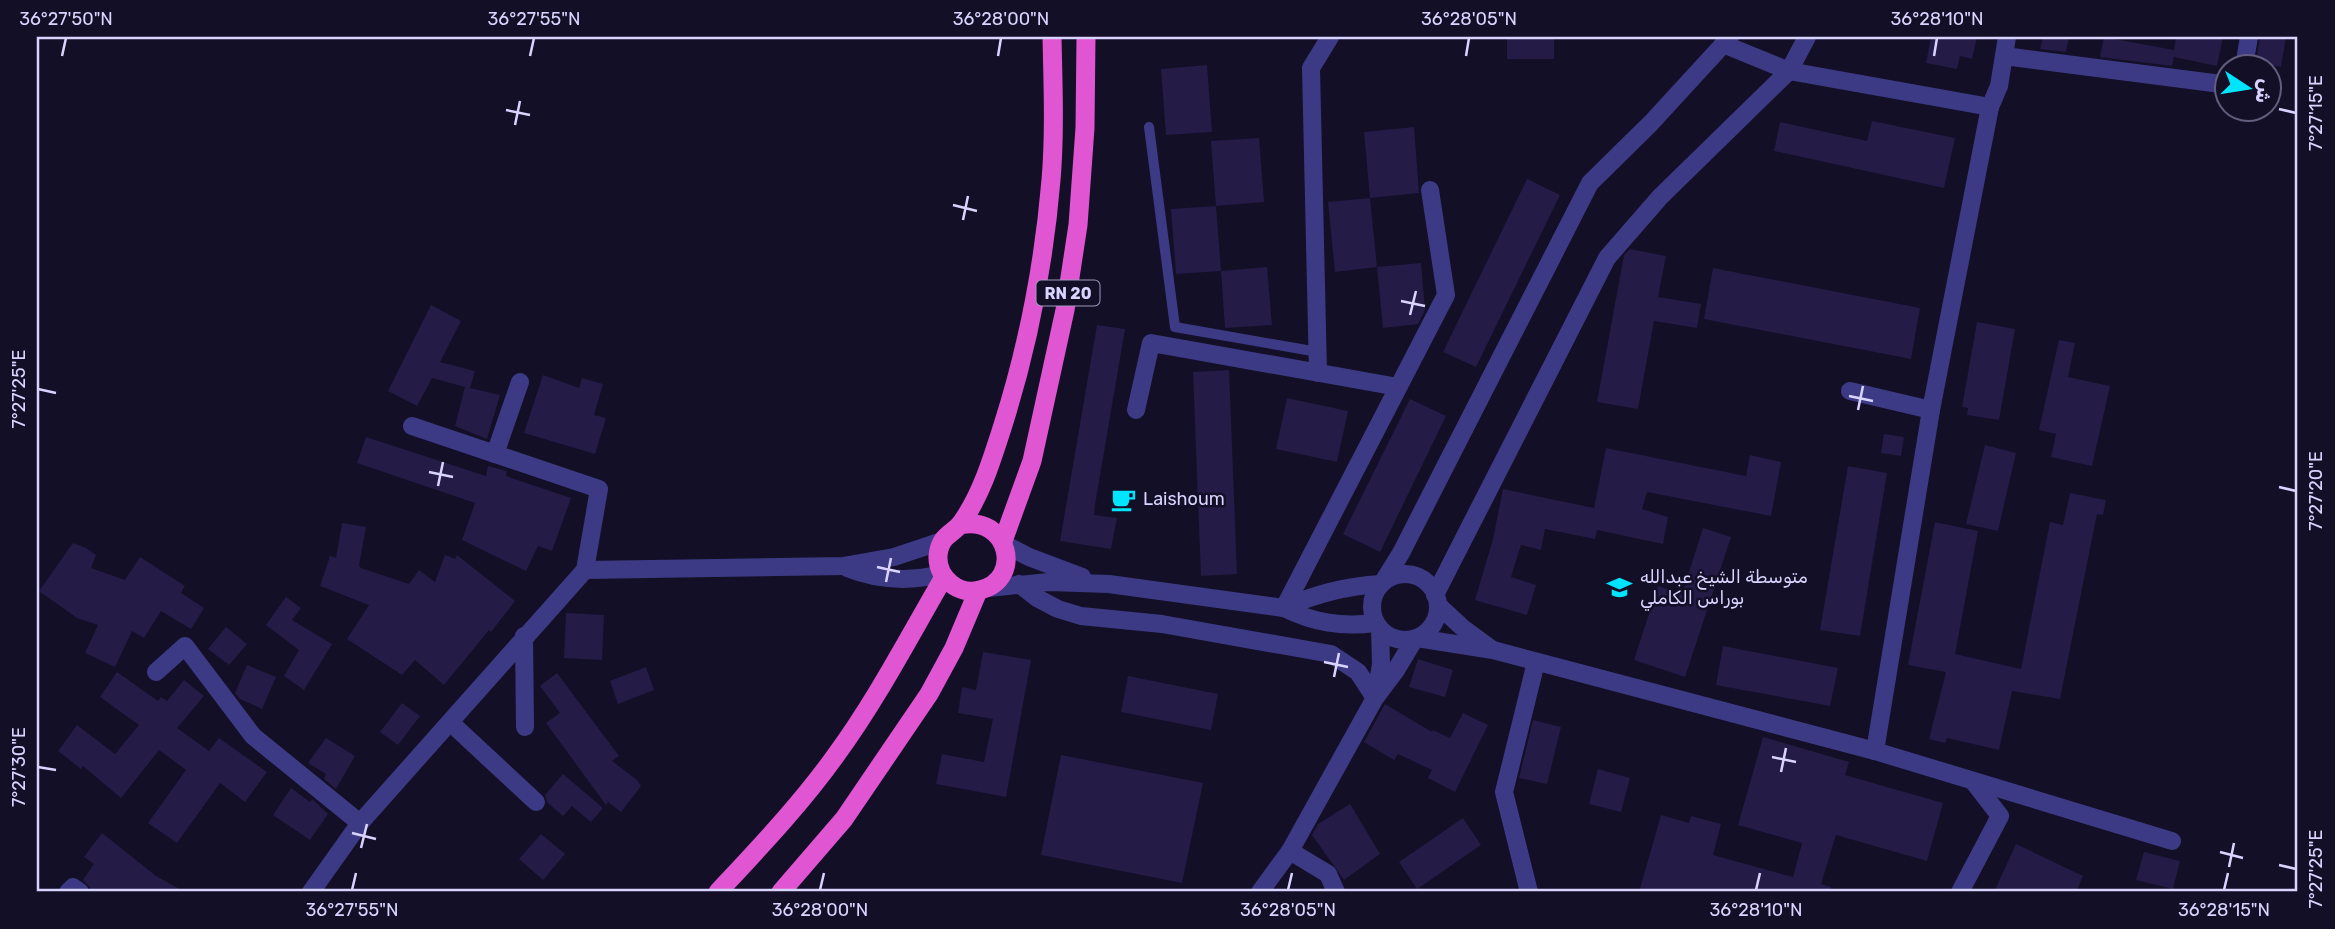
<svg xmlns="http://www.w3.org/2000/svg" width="2335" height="929" font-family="Rubik,'Noto Sans Arabic',sans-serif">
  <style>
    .building { fill: #241b47 }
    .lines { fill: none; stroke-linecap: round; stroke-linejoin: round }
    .service { stroke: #3d3a85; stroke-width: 10 }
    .minor { stroke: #3d3a85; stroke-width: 18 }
    .tertiary { stroke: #3d3a85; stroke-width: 18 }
    .trunk { stroke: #e055d1; stroke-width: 19 }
    .ticks { fill: none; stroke: #d9d4ff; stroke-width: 2.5 }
    .labels { text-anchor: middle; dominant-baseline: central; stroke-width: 5; stroke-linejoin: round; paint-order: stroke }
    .shield { fill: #130f26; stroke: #9e99be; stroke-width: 2 }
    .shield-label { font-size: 16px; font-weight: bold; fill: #d9d4ff }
    .poi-label { font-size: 18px; fill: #d9d4ff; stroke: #130f26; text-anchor: start }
    .neatline { fill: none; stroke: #d9d4ff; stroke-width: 2.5 }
    .ticks-label { font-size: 18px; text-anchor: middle; fill: #d9d4ff }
  </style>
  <rect width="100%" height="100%" fill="#130f26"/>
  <g class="building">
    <rect x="1507" y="37" width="47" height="22"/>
    <path d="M1931,37h46l-5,22 -12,-3 -3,13 -31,-6z"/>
    <path d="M2043,37h26l-3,15 -26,-3z"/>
    <path d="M2104,37l70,13 2,-13h47l-6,29 -43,-9 -2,9 -72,-9z"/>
    <path d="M2260,37h26l-5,30 -25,-5z"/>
    <path d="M1207,65l5,67 -46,3 -5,-66z"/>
    <path d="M1872,121l83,17 -11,50 -170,-37 6,-29 87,19z"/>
    <path d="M1414,127l5,66 -49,5 -6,-66z"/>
    <path d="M1259,138l5,64 -48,4 -5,-65z"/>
    <path d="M1527,179l33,16 -84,172 -33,-15z"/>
    <path d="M1370,198l7,69 -42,5 -7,-70z"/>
    <path d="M1216,206l5,65 -45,3 -5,-65z"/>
    <path d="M1630,249l36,7 -8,41 43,7 -4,24 -43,-7 -16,88 -41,-7 27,-147z"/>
    <path d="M1421,263l4,47 -7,14 -35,4 -6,-61z"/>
    <path d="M1267,267l5,58 -47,3 -4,-57z"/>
    <path d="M1713,268l207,40 -9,51 -207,-40z"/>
    <path d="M431,305l30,16 -21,41 35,9 -5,17 30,7 -13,44 -32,-13 10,-39 -33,-9 -15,28 -29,-15z"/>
    <path d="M1977,322l38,7 -16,91 -32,-5 1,-7 -6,-1z"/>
    <path d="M1097,325l28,4 -30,176 -1,10 23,3 -6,31 -51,-8z"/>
    <path d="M2059,340l16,3 -7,34 42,9 -18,80 -41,-9 5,-23 -17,-4z"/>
    <path d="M1229,370l8,204 -36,2 -8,-204z"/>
    <path d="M543,375l36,13 3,-10 21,6 -9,31 12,3 -11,36 -71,-21z"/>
    <path d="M1287,398l61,13 -11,51 -61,-13z"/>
    <path d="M1410,399l36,17 -66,136 -37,-18z"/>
    <path d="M1884,434l20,3 -3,19 -20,-3z"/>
    <path d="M366,437l120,39 2,-10 19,5 -1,5 65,22 -19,53 -14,-5 -12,25 -64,-31 13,-37 -118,-40z"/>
    <path d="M1985,445l31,8 -18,78 -32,-7z"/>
    <path d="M1606,448l140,28 4,-21 31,7 -10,54 -124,-24 -5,17 26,8 -5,27 -66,-14 -2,9 -50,-10 -4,21 -20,-5 -10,32 25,8 -9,30 -52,-15 18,-61 10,-50 91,19z"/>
    <path d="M1848,466l39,7 -27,163 -40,-6z"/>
    <path d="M2070,493l36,7 -3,15 -6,-1 -37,185 -48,-8 -13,59 -52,-12 -2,5 -16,-4 17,-67 -38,-7 27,-143 43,9 -23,123 66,15 29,-147 13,3z"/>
    <path d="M342,523l24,4 -7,39 2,2 48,16 10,-14 16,12 10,-27 10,4 2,-4 58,46 -24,31 -2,-2 -45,55 -29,-25 -13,15 -55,-36 22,-34 -49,-19 10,-30 6,2z"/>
    <path d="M1703,528l28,9 -46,140 -51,-17 24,-74 24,8z"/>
    <path d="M73,543l13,5 10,7 -5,13 34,12 15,-23 45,29 -4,7 23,15 -13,21 -30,-18 -17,27 -12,-7 -17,36 -30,-14 13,-28 -21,-7 -38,-27z"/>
    <path d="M286,597l15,11 -9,12 40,24 -28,46 -20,-14 15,-26 -33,-25z"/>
    <path d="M566,613l38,2 -2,45 -38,-2z"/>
    <path d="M226,627l21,17 -18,21 -21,-16z"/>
    <path d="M1723,646l115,22 -8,38 -114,-21z"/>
    <path d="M983,652l48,8 -25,137 -70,-13 6,-30 42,8 9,-43 -35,-6 4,-26 14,3z"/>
    <path d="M1418,659l35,11 -8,27 -36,-10z"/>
    <path d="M247,665l29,12 -14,32 -22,-10 -5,-6z"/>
    <path d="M646,667l8,23 -36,14 -8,-23z"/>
    <path d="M117,672l41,29 3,-4 6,4 17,-21 20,16 -27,32 32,23 10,-13 48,34 -22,30 -25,-19 -43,60 -29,-20 38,-53 -27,-20 -38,48 -38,-32 -2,3 -23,-18 19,-26 38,29 24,-29 -39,-28z"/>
    <path d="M557,673l62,83 -7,5 25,19 4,6 -20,26 -13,-10 -2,3 -60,-82 14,-10 -20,-27z"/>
    <path d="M1128,676l90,18 -7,36 -90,-18z"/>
    <path d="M402,703l18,13 -22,29 -18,-13z"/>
    <path d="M1385,704l47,28 1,-2 17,8 13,-25 25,12 -33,67 -27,-14 4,-8 -34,-16 -4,6 -30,-18z"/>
    <path d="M1533,720l28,7 -14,57 -28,-6z"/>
    <path d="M1763,737l86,25 -4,13 98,28 -16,58 -91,-26 -15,49 10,3 -1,5h-191l22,-77 28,8 2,-7 30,8 -8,31 80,22 9,-34 -64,-18z"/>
    <path d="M326,738l29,18 -19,33 -12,-10 2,-5 -18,-11z"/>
    <path d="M1061,755l142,28 -21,100 -141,-28z"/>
    <path d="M1598,769l32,9 -9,34 -32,-8z"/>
    <path d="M563,774l40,34 -12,14 -19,-16 -9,10 -16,-14 -2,-7z"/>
    <path d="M291,788l19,14 2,-3 16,15 -18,26 -37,-25z"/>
    <path d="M1350,804l30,50 -36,26 -32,-45 6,-11z"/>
    <path d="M1463,818l18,27 -64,44 -18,-27z"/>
    <path d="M102,833l54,43 29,16h-94l-1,-5 -7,-7 11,-16 -10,-7z"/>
    <path d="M541,834l24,20 -22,26 -24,-21z"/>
    <path d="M2016,844l67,32 -7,16h-82z"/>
    <path d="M2144,852l36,9 -7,28 -37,-9z"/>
  </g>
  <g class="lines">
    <path class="service" d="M1149,127l26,200 143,25"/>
    <g class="minor">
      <path d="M1723,44l66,27 201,36 -59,303 -56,341"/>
      <path d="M2004,56l217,28 5,-4"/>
      <path d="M2244,66l5,-29"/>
      <path d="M1990,107l9,-21 8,-49"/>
      <path d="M1318,373l-7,-305 19,-31"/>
      <path d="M1850,391l81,19"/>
      <path d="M1136,410l15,-67 247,44"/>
      <path d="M412,426l187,63 -14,81"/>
      <path d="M495,454l25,-72"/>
      <path d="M847,568c32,13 62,14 95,6"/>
      <path d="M1019,584l18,14 21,11 23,7 81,8 169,30 27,18 17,26"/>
      <path d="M1438,605l26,24 26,19"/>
      <path d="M1284,608l162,-313 -16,-105"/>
      <path d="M524,636l1,91"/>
      <path d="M1417,638l76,12 382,101 297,90"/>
      <path d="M156,672l29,-26 68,90 107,87"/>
      <path d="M1376,694l5,-30 -1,-35"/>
      <path d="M451,723l85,79"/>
      <path d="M1290,851l38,23 8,18"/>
      <path d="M68,892l5,-5 7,5"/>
      <path d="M311,892l49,-69 225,-253 258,-4 51,-9 48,-16"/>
      <path d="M1260,892l30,-41 85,-153 21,-28 18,-30"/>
      <path d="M1529,892l-25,-100 32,-130"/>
      <path d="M1960,892l40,-76 -27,-35"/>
    </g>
    <g class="tertiary">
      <path d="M1004,544l25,13 53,20"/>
      <circle cx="1405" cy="607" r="33"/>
      <path d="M1383,582l18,-29 189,-370 61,-60 79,-86"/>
      <path d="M988,588l61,-6 60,2 175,24c30,15 58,19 91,15"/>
      <path d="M1435,595l172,-337 53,-61 129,-126 18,-34"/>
      <path d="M1284,608c31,-14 62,-22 97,-24"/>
    </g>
    <g class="trunk">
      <path d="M960,525c49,-11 64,55 20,65 -21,6 -43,-12 -42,-34 2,-22 15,-21 24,-34 20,-29 30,-63 41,-97 25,-79 41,-162 48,-245 4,-47 2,-96 1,-143"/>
      <path d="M1003,541l29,-80 33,-151 13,-85 7,-97 1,-91"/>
      <path d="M718,892c41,-44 83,-88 118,-137 41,-56 73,-118 108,-178"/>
      <path d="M781,892l63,-73 85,-125 25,-46 24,-57"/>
    </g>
  </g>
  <path class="ticks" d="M62,56l4,-18M530,56l4,-18M998,56l3,-18M1466,56l3,-18M1934,56l3,-18M2279,109l17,4M506,110l24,5M515,125l5,-24M953,205l24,6M963,220l5,-24M1401,301l24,5M1410,315l6,-24M38,389l18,4M1849,396l24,5M1858,410l5,-24M429,472l24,5M438,486l5,-24M2279,487l17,4M877,567l23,5M886,582l5,-24M1324,662l24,5M1334,677l5,-24M1772,757l24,5M38,767l18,3M1781,772l5,-24M352,833l24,6M361,848l6,-24M2220,852l23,6M2279,865l17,4M2229,867l5,-24M352,890l4,-17M820,890l4,-17M1288,890l4,-17M1756,890l4,-17M2224,890l4,-17"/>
  <defs>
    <symbol id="cafe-bare" viewBox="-9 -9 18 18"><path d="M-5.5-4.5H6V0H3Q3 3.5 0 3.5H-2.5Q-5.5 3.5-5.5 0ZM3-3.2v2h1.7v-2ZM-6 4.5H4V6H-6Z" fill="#00e5ff" stroke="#130f26" stroke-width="2.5" paint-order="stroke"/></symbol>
    <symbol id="school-bare" viewBox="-9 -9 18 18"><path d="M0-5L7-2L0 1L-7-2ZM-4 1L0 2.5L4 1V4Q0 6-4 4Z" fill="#00e5ff" stroke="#130f26" stroke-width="2.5" paint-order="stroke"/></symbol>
  </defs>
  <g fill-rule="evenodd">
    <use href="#cafe-bare" x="1106" y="482" width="35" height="35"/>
    <use href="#school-bare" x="1602" y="570" width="35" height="35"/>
  </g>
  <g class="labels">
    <rect class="shield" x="1036.5" y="280.5" width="63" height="25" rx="5"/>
    <g class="shield-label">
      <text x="1068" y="293">RN 20</text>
    </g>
    <g class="poi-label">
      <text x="1143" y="499">Laishoum</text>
      <text x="1640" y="577">متوسطة الشيخ عبدالله<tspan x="1640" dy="21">بوراس الكاملي</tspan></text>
    </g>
  </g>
  <rect width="2335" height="929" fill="none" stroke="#130f26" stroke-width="77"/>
  <g transform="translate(2248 88) rotate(102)"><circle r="33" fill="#130f26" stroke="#625e7d" stroke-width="2"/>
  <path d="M0-5L12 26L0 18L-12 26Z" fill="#00e5ff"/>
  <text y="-10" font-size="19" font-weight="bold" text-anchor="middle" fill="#d9d4ff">ش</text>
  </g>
  <rect x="38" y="38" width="2258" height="852" class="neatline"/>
  <g class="ticks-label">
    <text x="66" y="25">36°27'50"N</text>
    <text x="534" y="25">36°27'55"N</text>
    <text x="1001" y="25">36°28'00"N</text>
    <text x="1469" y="25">36°28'05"N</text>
    <text x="1937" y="25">36°28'10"N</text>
    <text transform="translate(2316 113) rotate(-90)" y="6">7°27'15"E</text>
    <text transform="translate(19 389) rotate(-90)" y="6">7°27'25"E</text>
    <text transform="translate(2316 491) rotate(-90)" y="6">7°27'20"E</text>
    <text transform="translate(19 767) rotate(-90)" y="6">7°27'30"E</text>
    <text transform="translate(2316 869) rotate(-90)" y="6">7°27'25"E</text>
    <text x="352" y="916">36°27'55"N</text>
    <text x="820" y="916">36°28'00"N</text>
    <text x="1288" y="916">36°28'05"N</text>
    <text x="1756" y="916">36°28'10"N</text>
    <text x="2224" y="916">36°28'15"N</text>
  </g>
</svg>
